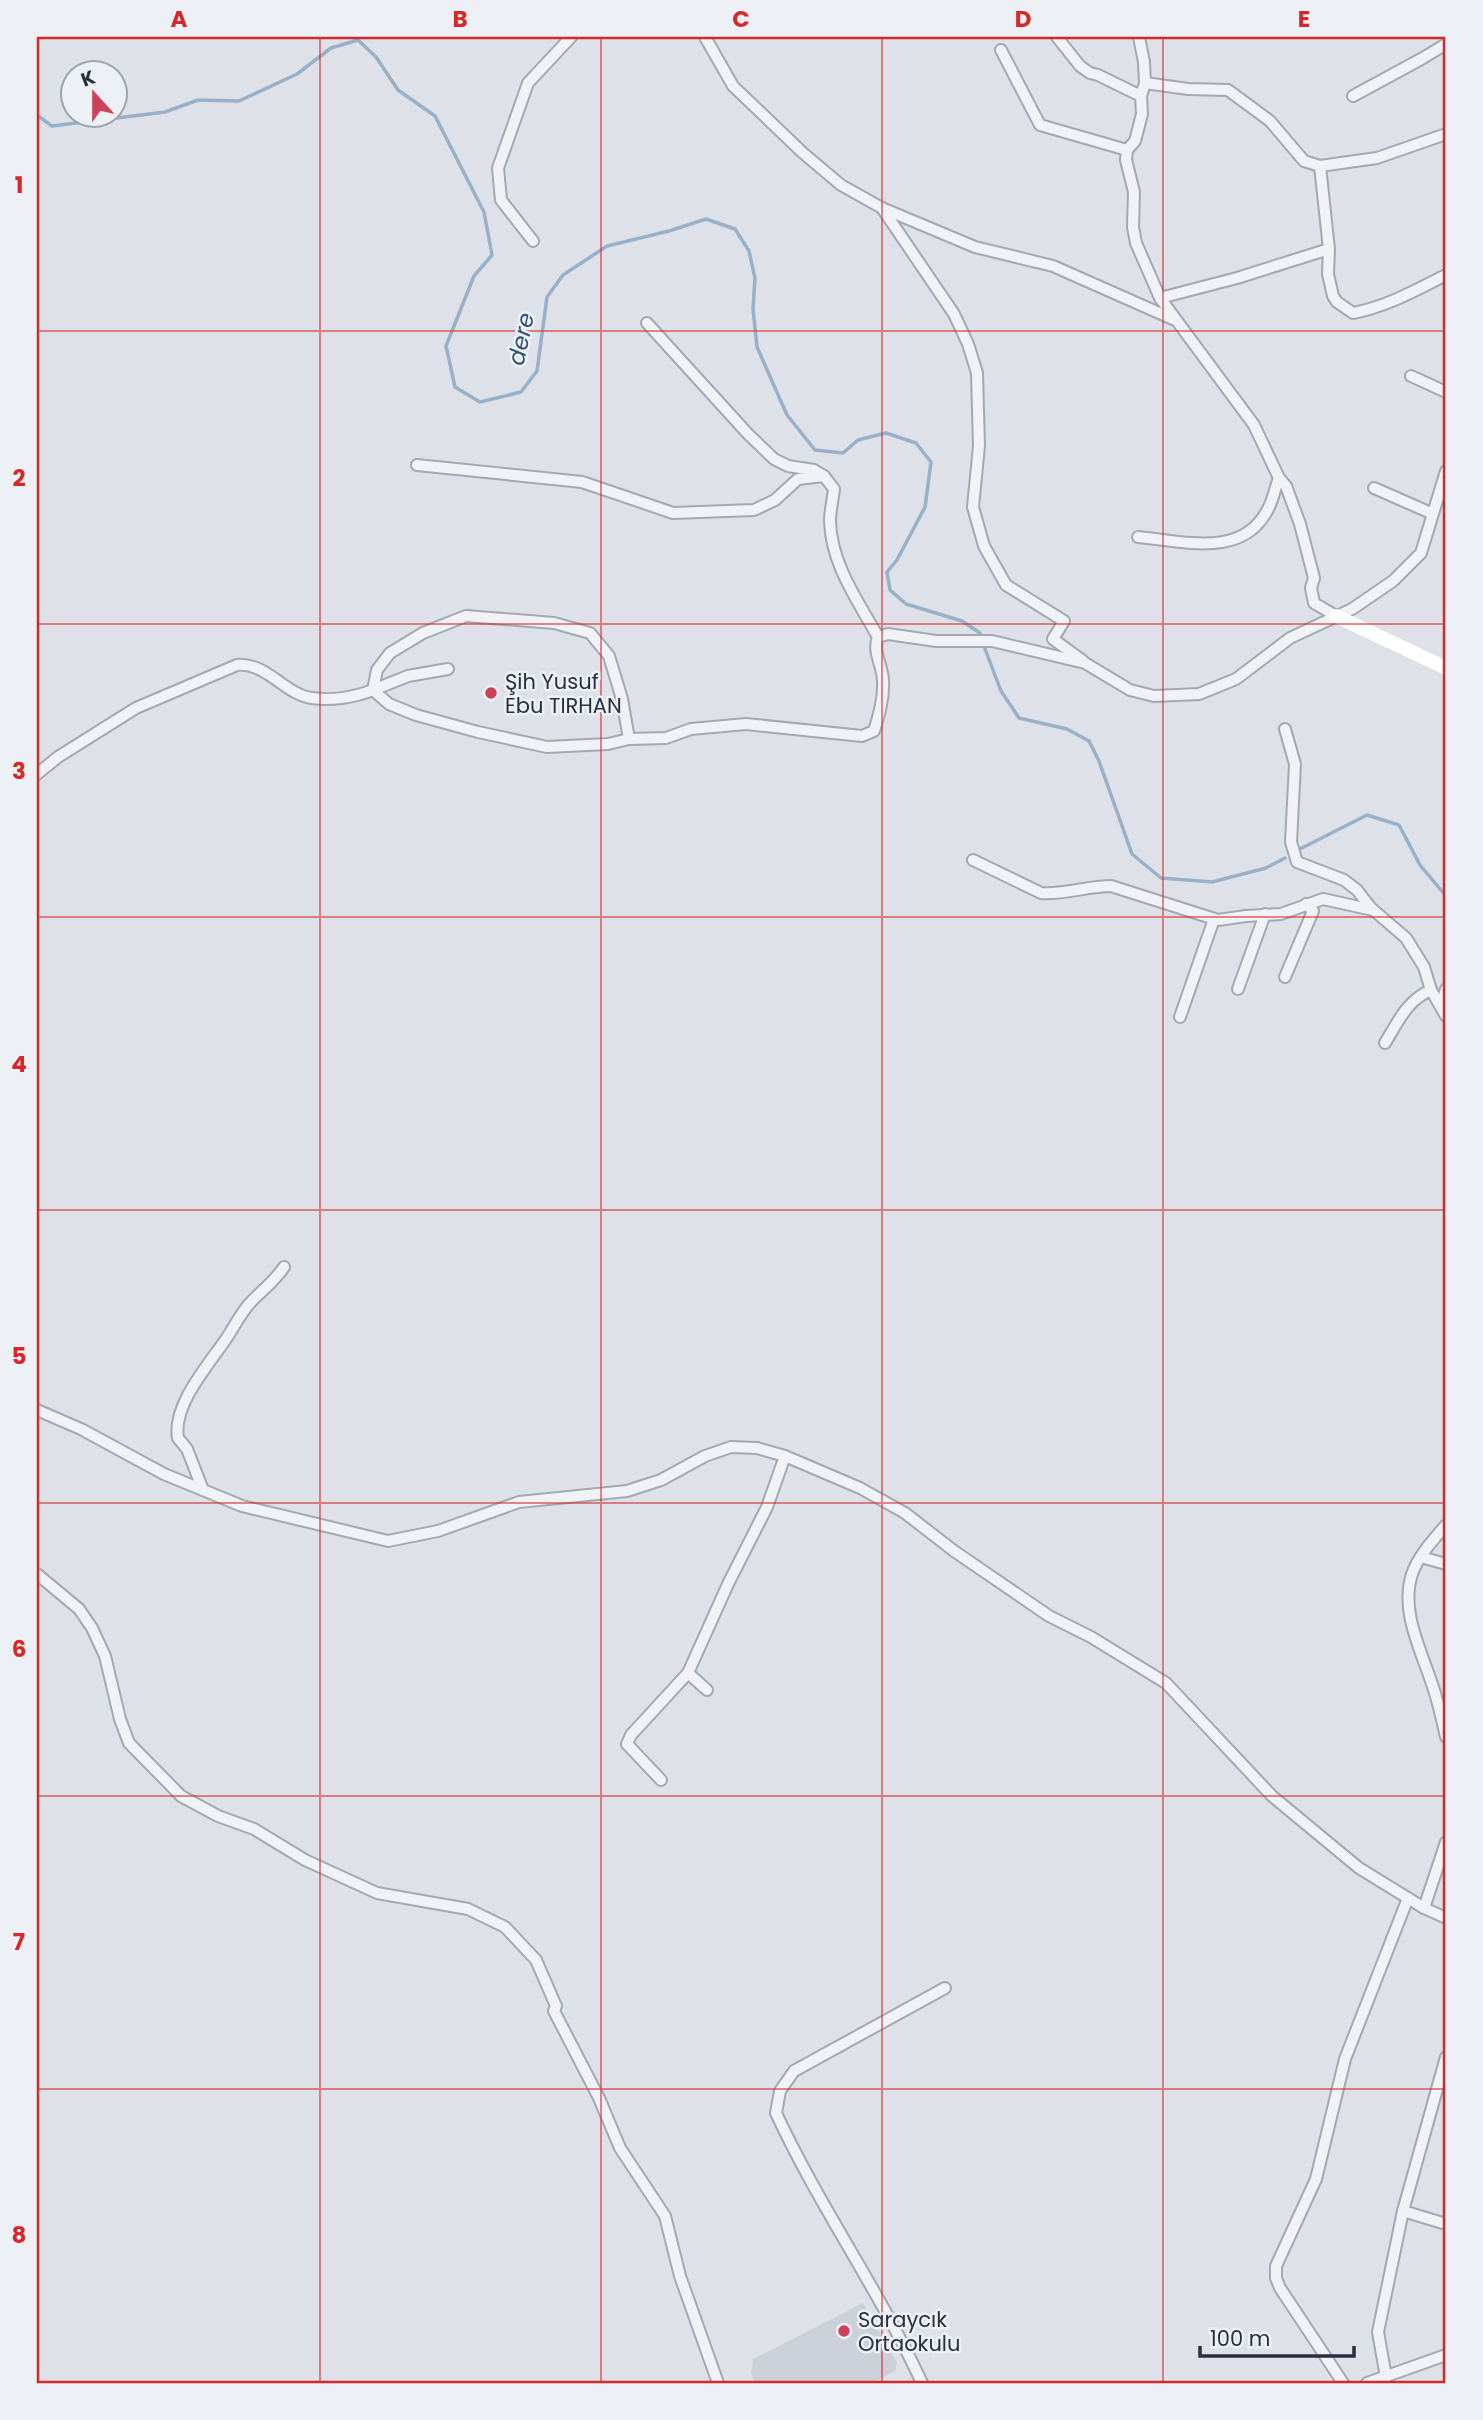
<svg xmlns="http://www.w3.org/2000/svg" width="1483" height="2420" font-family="Poppins,sans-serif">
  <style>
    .built { fill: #ccd1d9 }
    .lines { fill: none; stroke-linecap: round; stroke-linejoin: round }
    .stream { stroke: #98b1c8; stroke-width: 3.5 }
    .street-casing { stroke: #a3a9b2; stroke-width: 14 }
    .street { stroke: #f0f2f6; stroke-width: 10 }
    .secondary { stroke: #fff; stroke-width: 14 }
    .grid { fill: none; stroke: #d62828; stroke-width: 2; stroke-opacity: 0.55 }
    .poi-dot { fill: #cf415b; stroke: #edf1f5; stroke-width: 2.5 }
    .labels { text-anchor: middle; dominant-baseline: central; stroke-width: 5; stroke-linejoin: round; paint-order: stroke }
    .poi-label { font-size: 21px; fill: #27303e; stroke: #edf1f5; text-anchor: start }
    .water-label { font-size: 23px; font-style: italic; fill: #315172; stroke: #edf1f5 }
    .neatline { fill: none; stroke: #d62828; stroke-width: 2.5 }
    .grid-label { font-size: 23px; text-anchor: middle; font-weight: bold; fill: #d62828 }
  </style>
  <rect width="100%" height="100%" fill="#dee2e8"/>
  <path class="built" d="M863,2303l34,60 -2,8 -22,12h-118l-4,-9 2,-15z"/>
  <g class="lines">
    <g class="stream">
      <path d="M37,115l15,11 113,-14 33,-12 41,1 58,-27 34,-26 27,-8 18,17 22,33 37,26 49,96 8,43 -18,21 -28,70 9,41 25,15 41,-10 16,-21 10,-74 16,-22 44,-29 62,-15 37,-12 29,10 14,22 6,27 -2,31 4,38 30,68 28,35 28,3 15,-13 28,-7 30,10 15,19 -6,45 -28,53 -10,12 3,18 16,14 56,17 18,12"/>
      <path d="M985,649l16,42 18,27 48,11 22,12 10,20 33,93 29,24 51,4 54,-14 19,-10"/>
      <path d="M1300,849l67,-34 32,10 21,40 26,31"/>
    </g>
    <defs>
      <g id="street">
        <path d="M705,37l28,49 70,67 38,32 41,23 93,39 78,19 122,54"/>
        <path d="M1057,37l23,29 10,7 8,2 43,21"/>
        <path d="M1139,37l5,25 1,21 -4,13 1,18 -7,27 -8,9 -1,10 8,32 -1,35 3,16 24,55 94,127 25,53 7,8 14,38 14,54 -3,10 3,15 22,13"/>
        <path d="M1001,50l39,75 87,25"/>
        <path d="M1145,83l43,6 40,1 42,31 34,40 16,5 57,-8 69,-24"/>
        <path d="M1353,96l70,-38 23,-14"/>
        <path d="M1320,166l9,83 -1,25 5,22 4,6 16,11c33,-6 63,-23 93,-38"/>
        <path d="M882,208l72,106 14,30 9,29 2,73 -6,61 11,39 22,39 58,36 -11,18 30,22"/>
        <path d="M533,241l-32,-41 -3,-32 30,-85 43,-46"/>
        <path d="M1160,298l77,-20 92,-29"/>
        <path d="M647,323l101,111 26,25 14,7 26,4 10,6"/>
        <path d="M1411,376l35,16"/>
        <path d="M417,465l165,17 91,31 81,-3 21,-10 23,-21 26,-3 10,13c-1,10 -4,22 -4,32 1,43 28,80 48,116"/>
        <path d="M1374,488l57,25"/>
        <path d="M1138,537c45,4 105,22 130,-28 5,-9 7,-21 11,-31"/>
        <path d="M448,669l-40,7 -35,14 16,14 27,11 62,17 69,15 61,-3 21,-5 37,-1 25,-9 55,-5 116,12 12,-5c5,-16 10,-33 9,-50 0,-15 -11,-29 -5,-44l10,-3 48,7h56l93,22 45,27 24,6 45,-2 37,-15 54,-41 62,-29 41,-28 28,-28 25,-82"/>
        <path d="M1285,729l10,35 -4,78 6,20 47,18 13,10 14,18 35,30 18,29 7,23 15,26"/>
        <path d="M37,774l21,-17 78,-49 101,-43c30,-3 48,30 75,33 20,3 43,-1 61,-8l4,-20 13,-17 33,-20 43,-17 88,7 36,10 19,23 13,43 7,40"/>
        <path d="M973,860l68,33c23,2 46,-7 70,-7l107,34 28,-4 35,-2 42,-15 50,11"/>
        <path d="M1285,977l28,-66 -7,-7"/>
        <path d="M1238,989l27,-75"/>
        <path d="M1441,1005l5,-16"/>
        <path d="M1180,1017l34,-98"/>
        <path d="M1385,1043c13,-21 22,-43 46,-53"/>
        <path d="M37,1410l44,19 83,45 78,32 146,35 50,-10 81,-29 108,-11 34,-11 44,-24 26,-9 26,1 28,8 75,32 45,25 49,38 95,65 42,21 75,46 106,113 87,72 65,40 22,10"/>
        <path d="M203,1490l-16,-41 -9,-11c-6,-34 33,-76 50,-102 7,-11 13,-23 22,-33 11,-12 24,-21 34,-36"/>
        <path d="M1446,1525c-12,14 -28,31 -34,49 -12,37 9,76 20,110 6,17 10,35 14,53"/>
        <path d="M1421,1557l25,7"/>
        <path d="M37,1574l42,35 13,19 13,28 15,63 9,24 52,53 37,20 36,13 51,31 72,33 91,16 37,18 31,33 20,46 -2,5 45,87 21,50 45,68 15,60 38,107"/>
        <path d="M688,1673l19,17"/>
        <path d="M661,1780l-34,-36 4,-9 57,-62 40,-89 39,-77 18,-51"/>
        <path d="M1424,1908l22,-66"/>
        <path d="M1403,2211l43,13"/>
        <path d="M1386,2377l-8,-45 25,-121 43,-154"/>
        <path d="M922,2383c-43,-93 -103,-177 -146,-270l4,-22 14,-20 151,-83"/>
        <path d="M1343,2383l-63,-95 -4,-10v-12l40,-87 29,-120 63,-161"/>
        <path d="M1367,2383l79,-28"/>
      </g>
    </defs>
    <use href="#street" class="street-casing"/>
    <use href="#street" class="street"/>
    <path class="secondary" d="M1336,616l110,52"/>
  </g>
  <path class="grid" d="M320,37v2346M601,37v2346M882,37v2346M1163,37v2346M37,331h1409M37,624h1409M37,917h1409M37,1210h1409M37,1503h1409M37,1796h1409M37,2089h1409"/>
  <g class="poi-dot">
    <circle cx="491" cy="693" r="7"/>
    <circle cx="844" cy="2331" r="7"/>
  </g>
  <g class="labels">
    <g class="poi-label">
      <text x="505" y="681">Şih Yusuf<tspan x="505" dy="24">Ebu TIRHAN</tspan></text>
      <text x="858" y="2319">Saraycık<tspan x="858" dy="24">Ortaokulu</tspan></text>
    </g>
    <g class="water-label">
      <text transform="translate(521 339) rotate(-78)">dere</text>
    </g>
  </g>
  <rect width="1483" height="2420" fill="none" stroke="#edf1f5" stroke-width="77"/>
  <g transform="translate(94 94) rotate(339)"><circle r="33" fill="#edf1f5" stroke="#9ea4ac" stroke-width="2"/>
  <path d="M0-5L12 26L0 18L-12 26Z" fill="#cf415b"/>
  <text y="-10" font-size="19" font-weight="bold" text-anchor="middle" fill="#27303e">K</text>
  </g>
  <path d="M1200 2346v10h154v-10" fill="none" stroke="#27303e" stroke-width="3.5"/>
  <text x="1210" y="2346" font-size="21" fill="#27303e" stroke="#edf1f5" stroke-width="5" paint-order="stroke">100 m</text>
  <rect x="38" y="38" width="1406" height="2344" class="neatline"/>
  <g class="grid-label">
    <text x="179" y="27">A</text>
    <text x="460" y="27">B</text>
    <text x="741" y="27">C</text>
    <text x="1023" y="27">D</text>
    <text x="1304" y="27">E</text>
    <text x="19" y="193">1</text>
    <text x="19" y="486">2</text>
    <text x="19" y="779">3</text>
    <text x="19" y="1072">4</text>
    <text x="19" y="1364">5</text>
    <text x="19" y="1657">6</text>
    <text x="19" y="1950">7</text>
    <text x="19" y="2243">8</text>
  </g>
</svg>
